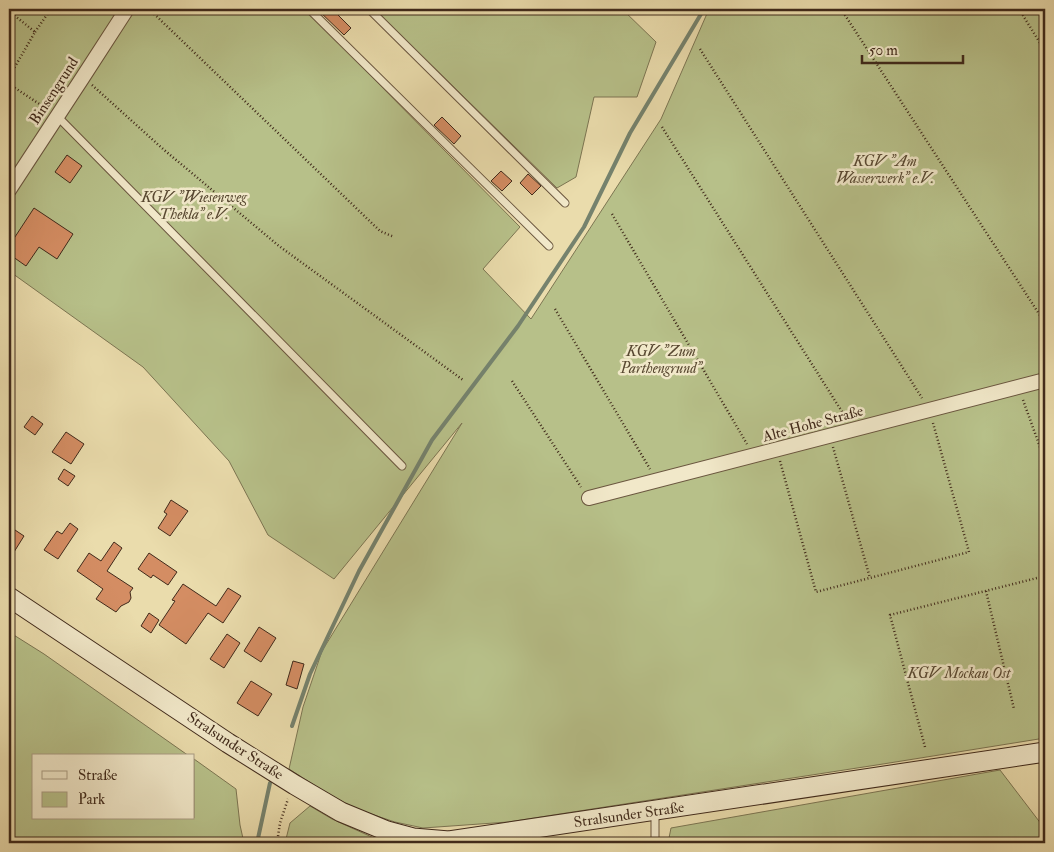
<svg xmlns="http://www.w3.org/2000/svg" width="1054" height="852" font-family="'IM FELL Double Pica',serif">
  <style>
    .green { fill: #b7c089; stroke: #7c7552 }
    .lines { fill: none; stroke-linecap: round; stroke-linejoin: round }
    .stream { stroke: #75826d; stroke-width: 4 }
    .building { fill: #d48d63; stroke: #402a1b }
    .lane-casing { stroke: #6a563f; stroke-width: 9 }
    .street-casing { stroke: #6a563f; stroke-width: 16 }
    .secondary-casing { stroke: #402a1b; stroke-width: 21 }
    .path { stroke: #402a1b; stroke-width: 2.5; stroke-dasharray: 1 2.5; stroke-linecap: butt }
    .lane { stroke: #f1e8c9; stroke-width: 7 }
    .street { stroke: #f1e8c9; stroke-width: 14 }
    .secondary { stroke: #f1e8c9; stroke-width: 19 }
    .labels { text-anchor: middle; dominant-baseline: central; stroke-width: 5; stroke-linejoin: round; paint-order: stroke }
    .street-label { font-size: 15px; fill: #402a1b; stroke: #f1e8c9 }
    .park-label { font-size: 15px; font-style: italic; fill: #584831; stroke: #f1e8c9 }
  </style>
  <rect width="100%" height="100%" fill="#eadcac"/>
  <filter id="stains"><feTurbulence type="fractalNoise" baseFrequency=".004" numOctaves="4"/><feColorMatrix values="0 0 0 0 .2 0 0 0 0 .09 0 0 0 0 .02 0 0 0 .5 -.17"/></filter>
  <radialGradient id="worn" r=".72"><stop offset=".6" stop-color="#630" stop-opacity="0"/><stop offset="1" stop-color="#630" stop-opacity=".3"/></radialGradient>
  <g class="green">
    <path d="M9,9h115l-115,174z"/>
    <path d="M127,9h178l215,218 -37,42 48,50 130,-200 48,-110h336v729l-162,26 -375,58 -85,6 -28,-6 -27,-9 -21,-9 -22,-12 -36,-23 14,-62 19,-56 140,-228 -128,156 -66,-44 -39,-74 -86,-94 -134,-96v-72z"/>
    <path d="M374,9h248l34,33 -19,55h-43l-18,80 -19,11z"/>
    <path d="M9,632l35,22 145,102h-155v62h160v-59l42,30 4,36 4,18h-235z"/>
    <path d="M1000,770l45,59v14h-377l3,-15z"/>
    <path d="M310,806l22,13 53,24h-94l-5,-4 4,-16z"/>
  </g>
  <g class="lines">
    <g class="stream">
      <path d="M292,726l18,-52 49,-103 73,-131 86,-114 66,-99 46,-94 74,-124"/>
      <path d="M257,843l13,-60"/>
    </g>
  </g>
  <g class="building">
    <path d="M317,9h15l19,19 -7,7z"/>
    <path d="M442,117l19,19 -7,8 -20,-19z"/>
    <path d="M67,155l15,11 -12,17 -15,-11z"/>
    <path d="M501,171l11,10 -10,10 -11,-10z"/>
    <path d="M528,174l13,12 -9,9 -12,-12z"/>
    <path d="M34,208l39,26 -16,25 -18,-12 -13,19 -17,-12v-8z"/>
    <path d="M32,416l11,8 -8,11 -11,-8z"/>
    <path d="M66,432l18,12 -13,20 -19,-12z"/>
    <path d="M64,469l11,7 -7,10 -10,-7z"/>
    <path d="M171,500l17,11 -18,25 -12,-8 9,-14 -3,-2z"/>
    <path d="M70,523l8,6 -20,30 -14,-9 13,-19 5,3z"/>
    <path d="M9,526l15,10 -15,24z"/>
    <path d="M114,542l8,6 -15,23 26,17 -3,4 1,6 -2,4 -8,4 -5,6 -20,-13 7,-10 -26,-18 12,-18 12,8z"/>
    <path d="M149,553l28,19 -9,13 -15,-10 -2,3 -13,-9z"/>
    <path d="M183,584l33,22 12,-18 13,8 -18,27 -15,-10 -22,31 -27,-19 16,-24 -3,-1z"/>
    <path d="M149,613l10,7 -8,13 -10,-7z"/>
    <path d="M259,627l17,11 -15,24 -17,-11z"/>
    <path d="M227,634l13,9 -16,25 -14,-9z"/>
    <path d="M293,661l11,3 -7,25 -11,-4z"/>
    <path d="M251,681l21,13 -14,22 -21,-13z"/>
  </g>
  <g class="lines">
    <defs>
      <g id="lane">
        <path d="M309,9l240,237"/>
        <path d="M369,9l196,194"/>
        <path d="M57,116l345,350"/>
        <path d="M655,843v-32"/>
      </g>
      <g id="street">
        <path d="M9,190l74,-113 44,-68"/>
        <path d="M589,498l456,-118"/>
      </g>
      <path id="secondary" d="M9,597l219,146 67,42 46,27 46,19 26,7 36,3 596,-89"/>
    </defs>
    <use href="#lane" class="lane-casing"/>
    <use href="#street" class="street-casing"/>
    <use href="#secondary" class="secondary-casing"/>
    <g class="path">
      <path d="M149,9l231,222 14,6"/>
      <path d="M841,9l204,314"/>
      <path d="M1019,9l26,42"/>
      <path d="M9,11l26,21 -26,45"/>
      <path d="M35,32l16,-23"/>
      <path d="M700,49l222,349"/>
      <path d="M9,84l38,25"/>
      <path d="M92,85l71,64 116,97 184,134"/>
      <path d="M662,127l184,291"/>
      <path d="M612,214l135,230"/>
      <path d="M555,309l95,160"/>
      <path d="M512,381l69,106"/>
      <path d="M1023,400l17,47 5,9"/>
      <path d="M833,447l37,131"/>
      <path d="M780,461l36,131 153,-40 -36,-129"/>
      <path d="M986,591l28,118"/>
      <path d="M925,747l-35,-132 155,-39"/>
      <path d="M277,843l3,-20 8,-24"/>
    </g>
    <use href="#lane" class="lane"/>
    <use href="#street" class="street"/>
    <use href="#secondary" class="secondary"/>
  </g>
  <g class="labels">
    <g class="street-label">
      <text transform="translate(54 91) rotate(-57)">Binsengrund</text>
      <text transform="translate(813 424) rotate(-15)">Alte Hohe Straße</text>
      <text transform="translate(235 746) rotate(33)">Stralsunder Straße</text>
      <text transform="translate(629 815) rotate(-8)">Stralsunder Straße</text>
    </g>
    <g class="park-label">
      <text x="885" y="161">KGV "Am<tspan x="885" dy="17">Wasserwerk" e.V.</tspan></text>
      <text x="194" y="197">KGV "Wiesenweg<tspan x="194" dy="17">Thekla" e.V.</tspan></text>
      <text x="661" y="351">KGV "Zum<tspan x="661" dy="17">Parthengrund"</tspan></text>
      <text x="959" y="673">KGV Mockau Ost</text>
    </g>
  </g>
  <rect width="1054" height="852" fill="none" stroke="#eadcac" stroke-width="30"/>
  <rect x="10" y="10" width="1034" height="832" fill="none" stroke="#402a1b" stroke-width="2.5"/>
  <rect x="15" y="15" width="1024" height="822" fill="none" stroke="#402a1b"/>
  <rect x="32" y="754" width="162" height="65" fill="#f1e8c9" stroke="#aa9c83"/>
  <rect x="42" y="771" width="25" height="8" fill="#f1e8c9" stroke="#aa9c83"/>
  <text x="78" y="780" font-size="15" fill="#402a1b">Straße</text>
  <rect x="42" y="792" width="25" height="15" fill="#b7c089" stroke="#aa9c83"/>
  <text x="78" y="804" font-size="15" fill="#402a1b">Park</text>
  <path d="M862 55v8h101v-8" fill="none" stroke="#402a1b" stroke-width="2.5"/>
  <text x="869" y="55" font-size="15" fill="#402a1b" stroke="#f1e8c9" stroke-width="4" paint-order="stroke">50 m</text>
  <rect width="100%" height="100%" filter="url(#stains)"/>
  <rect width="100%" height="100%" fill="url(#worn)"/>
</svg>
